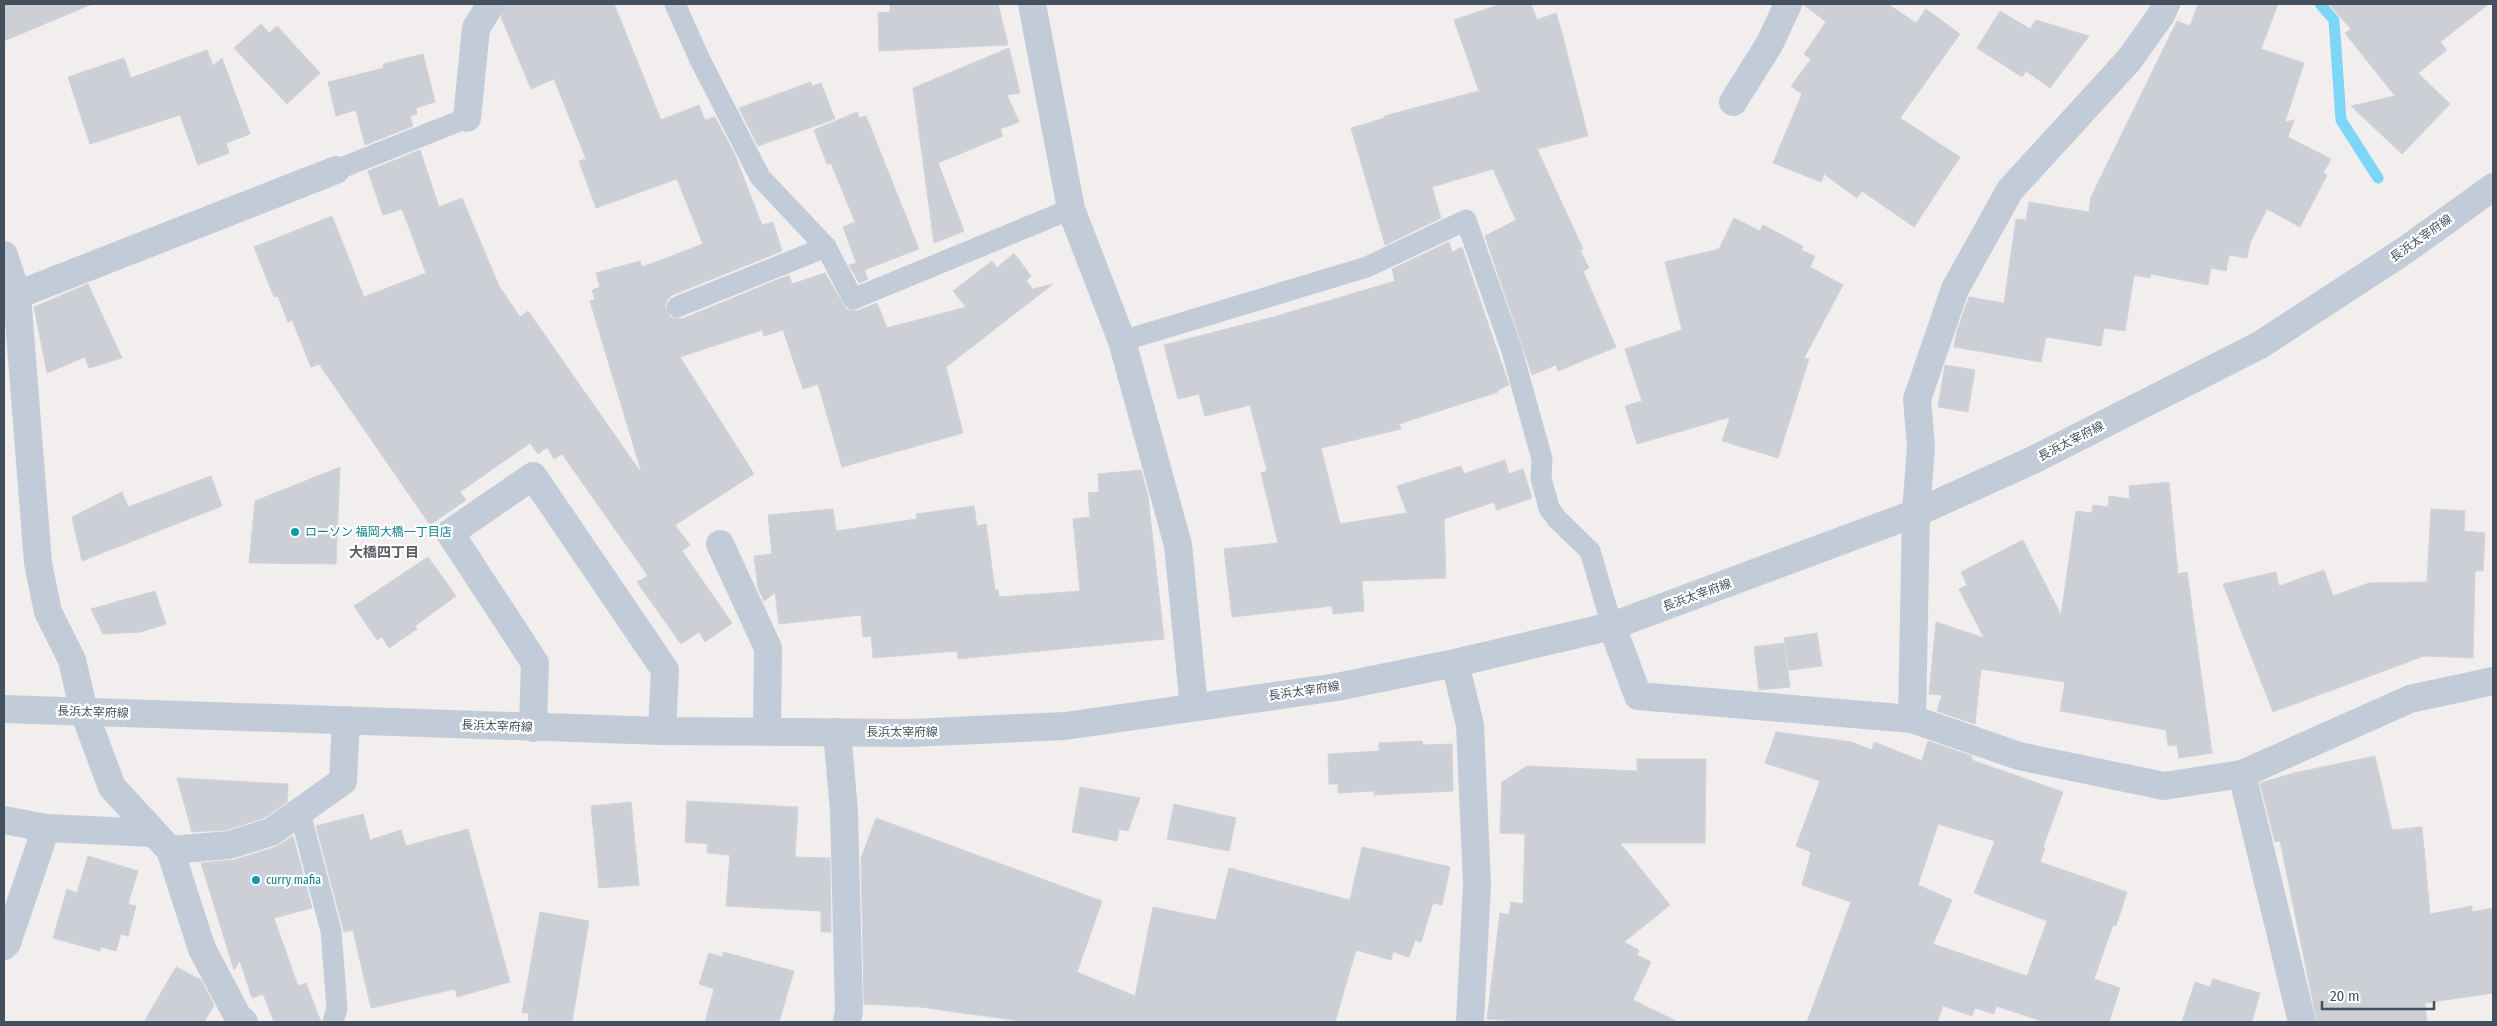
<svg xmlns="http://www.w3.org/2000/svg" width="2497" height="1026" font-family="'Fira Sans Condensed','Noto Sans JP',sans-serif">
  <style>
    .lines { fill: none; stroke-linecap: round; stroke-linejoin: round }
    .stream { stroke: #7ed6f7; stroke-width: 11 }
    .building { fill: #cccfd6; stroke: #d1d3da; fill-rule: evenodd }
    .service { stroke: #c2ccd8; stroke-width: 21 }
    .minor { stroke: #c2ccd8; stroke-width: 28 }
    .tertiary { stroke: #c2ccd8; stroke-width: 28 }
    .culture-dot { fill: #0f9aa8; stroke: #fff; stroke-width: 2 }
    .labels { text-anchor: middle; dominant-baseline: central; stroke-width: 4.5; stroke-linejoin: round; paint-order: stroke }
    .street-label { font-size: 12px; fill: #44505e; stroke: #fff }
    .culture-label { font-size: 12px; fill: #0d838f; stroke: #fff; text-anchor: start }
    .neighbourhood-label { font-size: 14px; font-weight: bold; fill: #5a5d64; stroke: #fff }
  </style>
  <rect width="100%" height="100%" fill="#f1eeed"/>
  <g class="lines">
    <path class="stream" d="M2320,4l14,16 7,100 37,58"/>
  </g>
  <g class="building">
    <path d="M4,4h88l-88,37z"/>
    <path d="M506,4h108l47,116 38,-15 6,15 10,-3 20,38 27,70 11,-3 9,29 -110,44 -5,5 -2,6 5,11 12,2 107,-44 3,9 33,-11 21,36 11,2 20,-8 10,25 79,-21 -13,-16 39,-30 5,7 17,-15 17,23 -5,5 7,8 20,-5 -107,83 17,66 -121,34 -24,-83 -15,5 -20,-59 -19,6 -2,-6 -82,27 74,117 -79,51 15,20 -8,6 50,72 -27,19 -6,-10 -18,12 -44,-62 11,-6 -86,-122 -8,5 -7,-12 -9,7 -8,-11 -70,49 6,8 -36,25 -111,-161 -8,3 -19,-47 -4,2 -10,-26 -4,1 -20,-50 78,-31 32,81 62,-24 -24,-64 -19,6 -15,-44 52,-21 19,57 23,-9 37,88 21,31 8,-6 114,163 -52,-173 5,-1 -3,-10 8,-3 -4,-14 44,-12 2,6 61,-23 -26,-65 -81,29 -17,-47 7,-2 -32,-80 -23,10 -30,-72z"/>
    <path d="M890,4h108l10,41 -129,6 -1,-38 12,-1z"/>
    <path d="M1501,4h30l6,16 19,-7 6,20 26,103 -51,13 46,100 -3,1 9,18 -6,3 33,76 -58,24 -2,-6 -24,10 -47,-139 31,-16 -23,-51 -61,18 9,31 -56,27 -34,-117 34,-10 -1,-2 95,-25 -25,-71z"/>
    <path d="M1803,4h85l28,19 10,-14 34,25 -60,84 60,39 -46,70 -52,-36 -5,7 -33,-24 -3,8 -48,-19 29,-69 -11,-8 20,-27 -7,-5 22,-32z"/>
    <path d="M2198,4h80l-17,45 43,14 -19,59 9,-2 -6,17 43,22 -8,14 4,2 -27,52 -33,-18 -17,34 -3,15 -18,-3 -3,16 -15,-3 -3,17 -57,-11 -1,4 -16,-3 -9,56 -21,-3 -3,18 -55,-9 -5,25 -87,-15 3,-16 12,-34 35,6 12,-84 10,1 3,-18 60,10 2,-15 86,-176 13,5z"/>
    <path d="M2329,4h160l-49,38 7,8 -29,23 32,31 -48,50 -51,-48 44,-10 -50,-63 6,-4z"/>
    <path d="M2000,11l30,18 6,-9 53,16 -39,52 -24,-17 -4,6 -45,-29z"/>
    <path d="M261,24l8,9 8,-7 43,47 -33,31 -53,-56z"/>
    <path d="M1009,48l11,45 -13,2 12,27 -19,7 3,7 -65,27 26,68 -30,12 -21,-155z"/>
    <path d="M207,50l6,16 9,-8 28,76 -24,9 3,10 -31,12 -18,-50 -90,29 -22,-67 56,-19 7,20z"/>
    <path d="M423,54l12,48 -19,6 1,6 -7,2 3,10 -48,19 -9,-35 -20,6 -8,-34 56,-14 -1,-4z"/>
    <path d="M811,82l1,4 9,-3 14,36 -77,27 -19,-38z"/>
    <path d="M857,112l2,6 7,-2 53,133 -55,21 4,9 -9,4 -10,-18 7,-2 -13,-36 12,-5 -24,-59 -4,1 -13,-34z"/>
    <path d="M1734,218l26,13 3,-6 40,21 -2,4 14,6 -5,11 33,18 -39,73 5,1 -31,99 -56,-17 8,-24 -93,27 -12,-38 17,-5 -17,-52 57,-19 -17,-68 54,-13z"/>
    <path d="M1449,242l3,10 10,-5 47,138 -11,5v2l-99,32 2,5 -80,19 19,76 67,-11 -10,-27 64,-20 3,8 41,-14 4,14 14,-5 9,29 -35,12 -3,-8 -50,17 2,59 -84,3 2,30 -31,3 -1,-8 -100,11 -8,-68 54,-6 -17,-70 6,-2 -17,-66 -45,11 -6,-22 -21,5 -14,-54 113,-29 118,-35 -3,-12z"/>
    <path d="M88,284l34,74 -33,10 -4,-11 -38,16 -13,-66z"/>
    <path d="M1945,365l30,5 -7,42 -30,-5z"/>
    <path d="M340,467l-4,97 -87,-1 6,-62z"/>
    <path d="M1141,470l7,26 16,143 -206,20 -1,-8 -84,7 -2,-22 -8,1 -2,-22 -82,9 -4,-31 -11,8 -6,-13 -4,-32 18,-2 -4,-39 65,-6 3,22 81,-12 -1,-5 58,-8 3,20 9,-2 9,66h3l1,7 81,-6 -7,-72 17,-2 -2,-24 11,-1 -1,-18z"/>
    <path d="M211,476l11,30 -140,55 -10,-44 50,-25 6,15z"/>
    <path d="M2169,482l9,92 9,-2 25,181 -33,5 -2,-13 -9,1 -2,-16 -106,-19 5,-29 -84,-13 -6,55 -38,-13 5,-16 -13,-1 7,-72 48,16 -25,-49 8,-4 -6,-13 62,-32 38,75 15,-104 16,2 1,-8 15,2 1,-11 21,3 -1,-13z"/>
    <path d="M2431,509l34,2 -1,20 21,2 -2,38h-8l-2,87 -49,-2 -151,56 -50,-128 53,-12 3,14 45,-16 9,26 36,-13 58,-1z"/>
    <path d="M428,557l28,39 -41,30 2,3 -28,19 -7,-11 -5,3 -23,-34z"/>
    <path d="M155,591l11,33 -25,8 -38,2 -12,-25z"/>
    <path d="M1817,633l5,33 -33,4 -5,-32z"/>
    <path d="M1784,643l6,44 -31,3 -5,-43z"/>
    <path d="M1776,732l76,10 20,8 2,-8 48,19 6,-20 44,15v4l91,32 -20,55 2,1 -5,14 87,30 -11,34 -3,-1 -19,54 26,9 -11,34h-64l-49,-16 -2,8 -19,-6 -3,8 -29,-10 -6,16h-130l44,-120 -49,-17 9,-33 -15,-6 24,-65 -55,-18zM1938,824l57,17 -21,52 73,28 -20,55 -94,-32 19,-44 -34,-15z"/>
    <path d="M1422,741l1,4 29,-1 1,47 -79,4 1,-4 -37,2v-9h-9l-1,-30 51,-3v-8z"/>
    <path d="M2375,756l17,74 30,-3 8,87 42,-8v6l21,-4v85l-68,10 2,19h-110l-37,-181 -5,1 -15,-59 34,-10z"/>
    <path d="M1637,759h69l-1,84h-85l50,62 -46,37 15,8 -2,5 14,7 -18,38 45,22h-144l-47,-3 13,-106 9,2 2,-13 12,2 2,-70 -25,-1 2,-51 25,-16 110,5z"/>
    <path d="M177,778l111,6 -1,18 -23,16 -38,12 -34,2z"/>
    <path d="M1080,787l60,11 -12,33 -9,-2 -2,12 -45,-9z"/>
    <path d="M687,801l111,6 -3,50 35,1 1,74h-10v-21l-95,-5 4,-51 -23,-2 1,-9 -23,-2z"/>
    <path d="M631,802l8,83 -40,3 -8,-82z"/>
    <path d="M1174,804l62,14 -7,33 -62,-12z"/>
    <path d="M363,814l7,26 31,-10 5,16 62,-17 42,153 -53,15 -2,-8 -84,19 -18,-78 -9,2 -28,-106z"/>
    <path d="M876,818l226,83 -25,71 58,24 18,-89 63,13 13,-52 121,32 12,-53 88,20 -8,38 -9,-2 -12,39 -6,-2 -6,17 -16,-5 -2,8 -35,-10 -21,72h-308l-107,-15 -56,-3 -3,-146z"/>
    <path d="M293,836l19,72 -38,10 24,68 8,-3 15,39h-47l-11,-28 -11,4 -12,-37 -6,9 -33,-107 33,-3 42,-13z"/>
    <path d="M88,856l50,15 -10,33 8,2 -8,30 -7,-2 -5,17 -15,-4 -1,4 -47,-13 14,-49 10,4z"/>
    <path d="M540,912l49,9 -17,101h-44l1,-9h-7z"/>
    <path d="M723,952l71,19 -15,51h-74l9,-33 -15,-5 10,-31 14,4z"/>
    <path d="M176,967l25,13 13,25 -10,17h-60z"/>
    <path d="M2213,979l47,14 -8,29h-70l13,-40 15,5z"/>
  </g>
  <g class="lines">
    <g class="service">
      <path d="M675,4l25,56 60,117 66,70 27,52 218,-90"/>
      <path d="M336,170l131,-52"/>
      <path d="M677,307l149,-60"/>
      <path d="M1122,341l245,-74 99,-47 46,131 30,108 -1,19 8,30 8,11 33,32 22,75"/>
      <path d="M300,813l31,118 6,77 -4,14"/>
    </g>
    <g class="minor">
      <path d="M1032,4l39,205 51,132 56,204 16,162"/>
      <path d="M1733,102l37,-59 18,-39"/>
      <path d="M467,118l9,-90 15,-24"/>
      <path d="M4,255l13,40 21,268 10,49 24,48 12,52 28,75 58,63 32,99 36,68 6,5"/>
      <path d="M17,295l319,-125"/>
      <path d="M720,544l48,104 -1,83"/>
      <path d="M1612,626l26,70 274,23 107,37 145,30 78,-12 60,248"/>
      <path d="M1455,663l15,62 7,159 -7,138"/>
      <path d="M1912,719l4,-206 5,-67 -4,-47 38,-110 55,-99 119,-130 32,-45 5,-11"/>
      <path d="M533,728l2,-65 -85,-130 83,-57 132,194 -3,61"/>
      <path d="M837,732l7,79 5,200 -2,11"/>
      <path d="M2242,774l168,-75 83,-18"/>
      <path d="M4,820l42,8 107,5"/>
      <path d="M170,850l59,-5 42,-13 72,-51 3,-61"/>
      <path d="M4,946l3,-3 39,-115"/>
    </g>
    <path class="tertiary" d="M4,709l658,22 248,2 155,-7 272,-39 118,-24 157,-37 304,-113 117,-53 227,-115 144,-94 89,-64"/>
  </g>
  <g class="culture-dot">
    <circle cx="295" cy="532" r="5"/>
    <circle cx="256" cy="880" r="5"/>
  </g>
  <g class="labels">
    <g class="street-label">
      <text transform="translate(2421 238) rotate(-35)">長浜太宰府線</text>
      <text transform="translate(2071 441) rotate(-27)">長浜太宰府線</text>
      <text transform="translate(1697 595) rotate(-20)">長浜太宰府線</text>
      <text transform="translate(1304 691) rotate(-8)">長浜太宰府線</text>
      <text transform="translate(93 712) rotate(2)">長浜太宰府線</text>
      <text transform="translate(497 726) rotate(2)">長浜太宰府線</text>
      <text x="902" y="732">長浜太宰府線</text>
    </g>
    <g class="culture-label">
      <text x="305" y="532">ローソン 福岡大橋一丁目店</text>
      <text x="266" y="880">curry mafia</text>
    </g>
    <g class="neighbourhood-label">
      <text x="384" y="552">大橋四丁目</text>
    </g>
  </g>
  <rect width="2497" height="1026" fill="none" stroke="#44505e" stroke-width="10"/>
  <path d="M2322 1001v8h112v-8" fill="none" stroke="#44505e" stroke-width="2.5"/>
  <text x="2330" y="1001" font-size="15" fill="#44505e" stroke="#ffffff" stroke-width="4" paint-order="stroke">20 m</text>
</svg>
